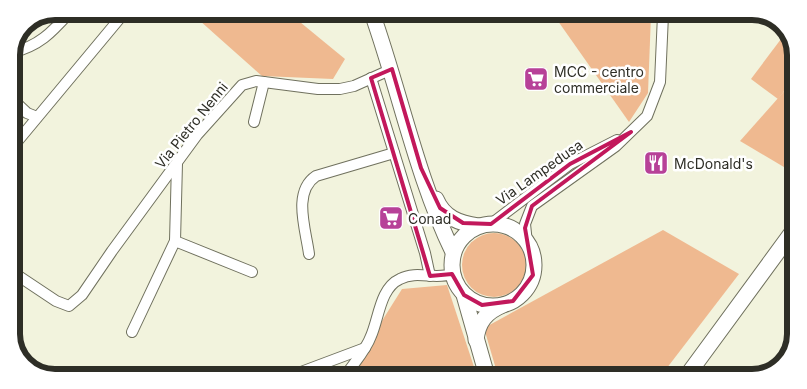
<svg xmlns="http://www.w3.org/2000/svg" width="807" height="389" font-family="Inter,sans-serif">
  <style>
    .green { fill: #efb990 }
    .lines { fill: none; stroke-linecap: round; stroke-linejoin: round }
    .minor-casing { stroke: #70715e; stroke-width: 12 }
    .secondary-casing { stroke: #70715e; stroke-width: 17 }
    .minor { stroke: #fff; stroke-width: 10 }
    .secondary { stroke: #fff; stroke-width: 15 }
    .marked { fill: none; stroke: #c2185b; stroke-width: 4; stroke-linejoin: round }
    .labels { text-anchor: middle; dominant-baseline: central; stroke-width: 5; stroke-linejoin: round; paint-order: stroke }
    .poi-label { font-size: 14px; fill: #2e2e26; stroke: #fff; text-anchor: start }
    .street-label { font-size: 14px; fill: #2e2e26; stroke: #fff }
    .rim { fill: none; stroke: #2e2e26; stroke-width: 6 }
  </style>
  <rect width="100%" height="100%" fill="#f2f3dd"/>
  <g class="green">
    <path d="M190,12l99,1 56,46 -12,20 -71,-3z"/>
    <path d="M553,14l98,1 -3,78 -19,29z"/>
    <path d="M784,35c20,30 14,38 -6,64l-27,-20z"/>
    <path d="M795,79l-1,94 -54,-32z"/>
    <path d="M663,230l76,44 -79,103 -162,-1 -14,-48z"/>
    <circle cx="494" cy="265" r="32"/>
    <path d="M447,285l30,91 -129,-1 54,-86z"/>
  </g>
  <g class="lines">
    <defs>
      <g id="minor">
        <path d="M11,53c29,-7 41,-21 60,-42"/>
        <path d="M371,78l54,175 5,23"/>
        <path d="M11,98l16,15 10,4"/>
        <path d="M254,122l10,-40"/>
        <path d="M11,149l114,-137"/>
        <path d="M177,163l-2,78 77,31"/>
        <path d="M491,224l79,-60 47,-24"/>
        <path d="M527,243l-2,-19 7,-18 84,-60 31,-30 13,-34 3,-67"/>
        <path d="M309,254c-3,-24 -17,-62 7,-78l78,-23"/>
        <path d="M11,271l45,30 13,5 13,-11 30,-44 85,-116 45,-50 14,-4 62,8h22l14,-3 38,-17"/>
        <path d="M132,332l43,-91"/>
        <path d="M293,375l72,-27"/>
        <path d="M346,375c8,-12 20,-25 25,-39 8,-18 9,-48 29,-57 17,-9 34,1 52,-5"/>
      </g>
      <g id="secondary">
        <path d="M372,13c28,79 45,165 81,239"/>
        <path d="M436,199c8,19 23,24 42,27"/>
        <circle cx="493" cy="265" r="41"/>
        <path d="M464,295l23,81"/>
        <path d="M476,340c2,-18 10,-28 27,-35"/>
        <path d="M686,377l107,-146"/>
      </g>
    </defs>
    <use href="#minor" class="minor-casing"/>
    <use href="#secondary" class="secondary-casing"/>
    <use href="#minor" class="minor"/>
    <use href="#secondary" class="secondary"/>
  </g>
  <path class="marked" d="M392,69l29,99 19,40 23,15 28,1 79,-60 61,-32 -99,74 -7,22 8,47 -20,26 -31,4 -18,-10 -12,-21 -22,2 -59,-198z"/>
  <defs>
    <symbol id="supermarket-square" viewBox="-11 -11 22 22"><rect x="-9" y="-9" width="18" height="18" rx="4" fill="#b74198" stroke="#fff"/><path d="M-6-5.5h2.5l.6 2H6L4.5 2H-2.5L-4.4-4H-6ZM-1.5 3.2a1.3 1.3 0 1 0 .1 0ZM3 3.2a1.3 1.3 0 1 0 .1 0Z" fill="#fff"/></symbol>
    <symbol id="restaurant-square" viewBox="-11 -11 22 22"><rect x="-9" y="-9" width="18" height="18" rx="4" fill="#b74198" stroke="#fff"/><path d="M-5-6h1v4h1v-4h1v4h1v-4h1v5L-1.5 .5V6h-2V.5L-5-1ZM5-6V6H3V1.5H1.5Q1.5-4 5-6Z" fill="#fff"/></symbol>
  </defs>
  <g fill-rule="evenodd">
    <use href="#supermarket-square" x="522" y="65" width="28" height="28"/>
    <use href="#restaurant-square" x="642" y="149" width="28" height="28"/>
    <use href="#supermarket-square" x="377" y="204" width="28" height="28"/>
  </g>
  <g class="labels">
    <g class="poi-label">
      <text x="554" y="71">MCC - centro<tspan x="554" dy="16">commerciale</tspan></text>
      <text x="674" y="163">McDonald's</text>
      <text x="408" y="218">Conad</text>
    </g>
    <g class="street-label">
      <text transform="translate(191 125) rotate(-51)">Via Pietro Nenni</text>
      <text transform="translate(539 172) rotate(-35)">Via Lampedusa</text>
    </g>
  </g>
  <path d="M0 0H807V389H0ZM55 20H752A35 35 0 0 1 787 55V334A35 35 0 0 1 752 369H55A35 35 0 0 1 20 334V55A35 35 0 0 1 55 20Z" fill="#fff" fill-rule="evenodd"/>
  <path class="rim" d="M55 20H752A35 35 0 0 1 787 55V334A35 35 0 0 1 752 369H55A35 35 0 0 1 20 334V55A35 35 0 0 1 55 20Z"/>
</svg>
